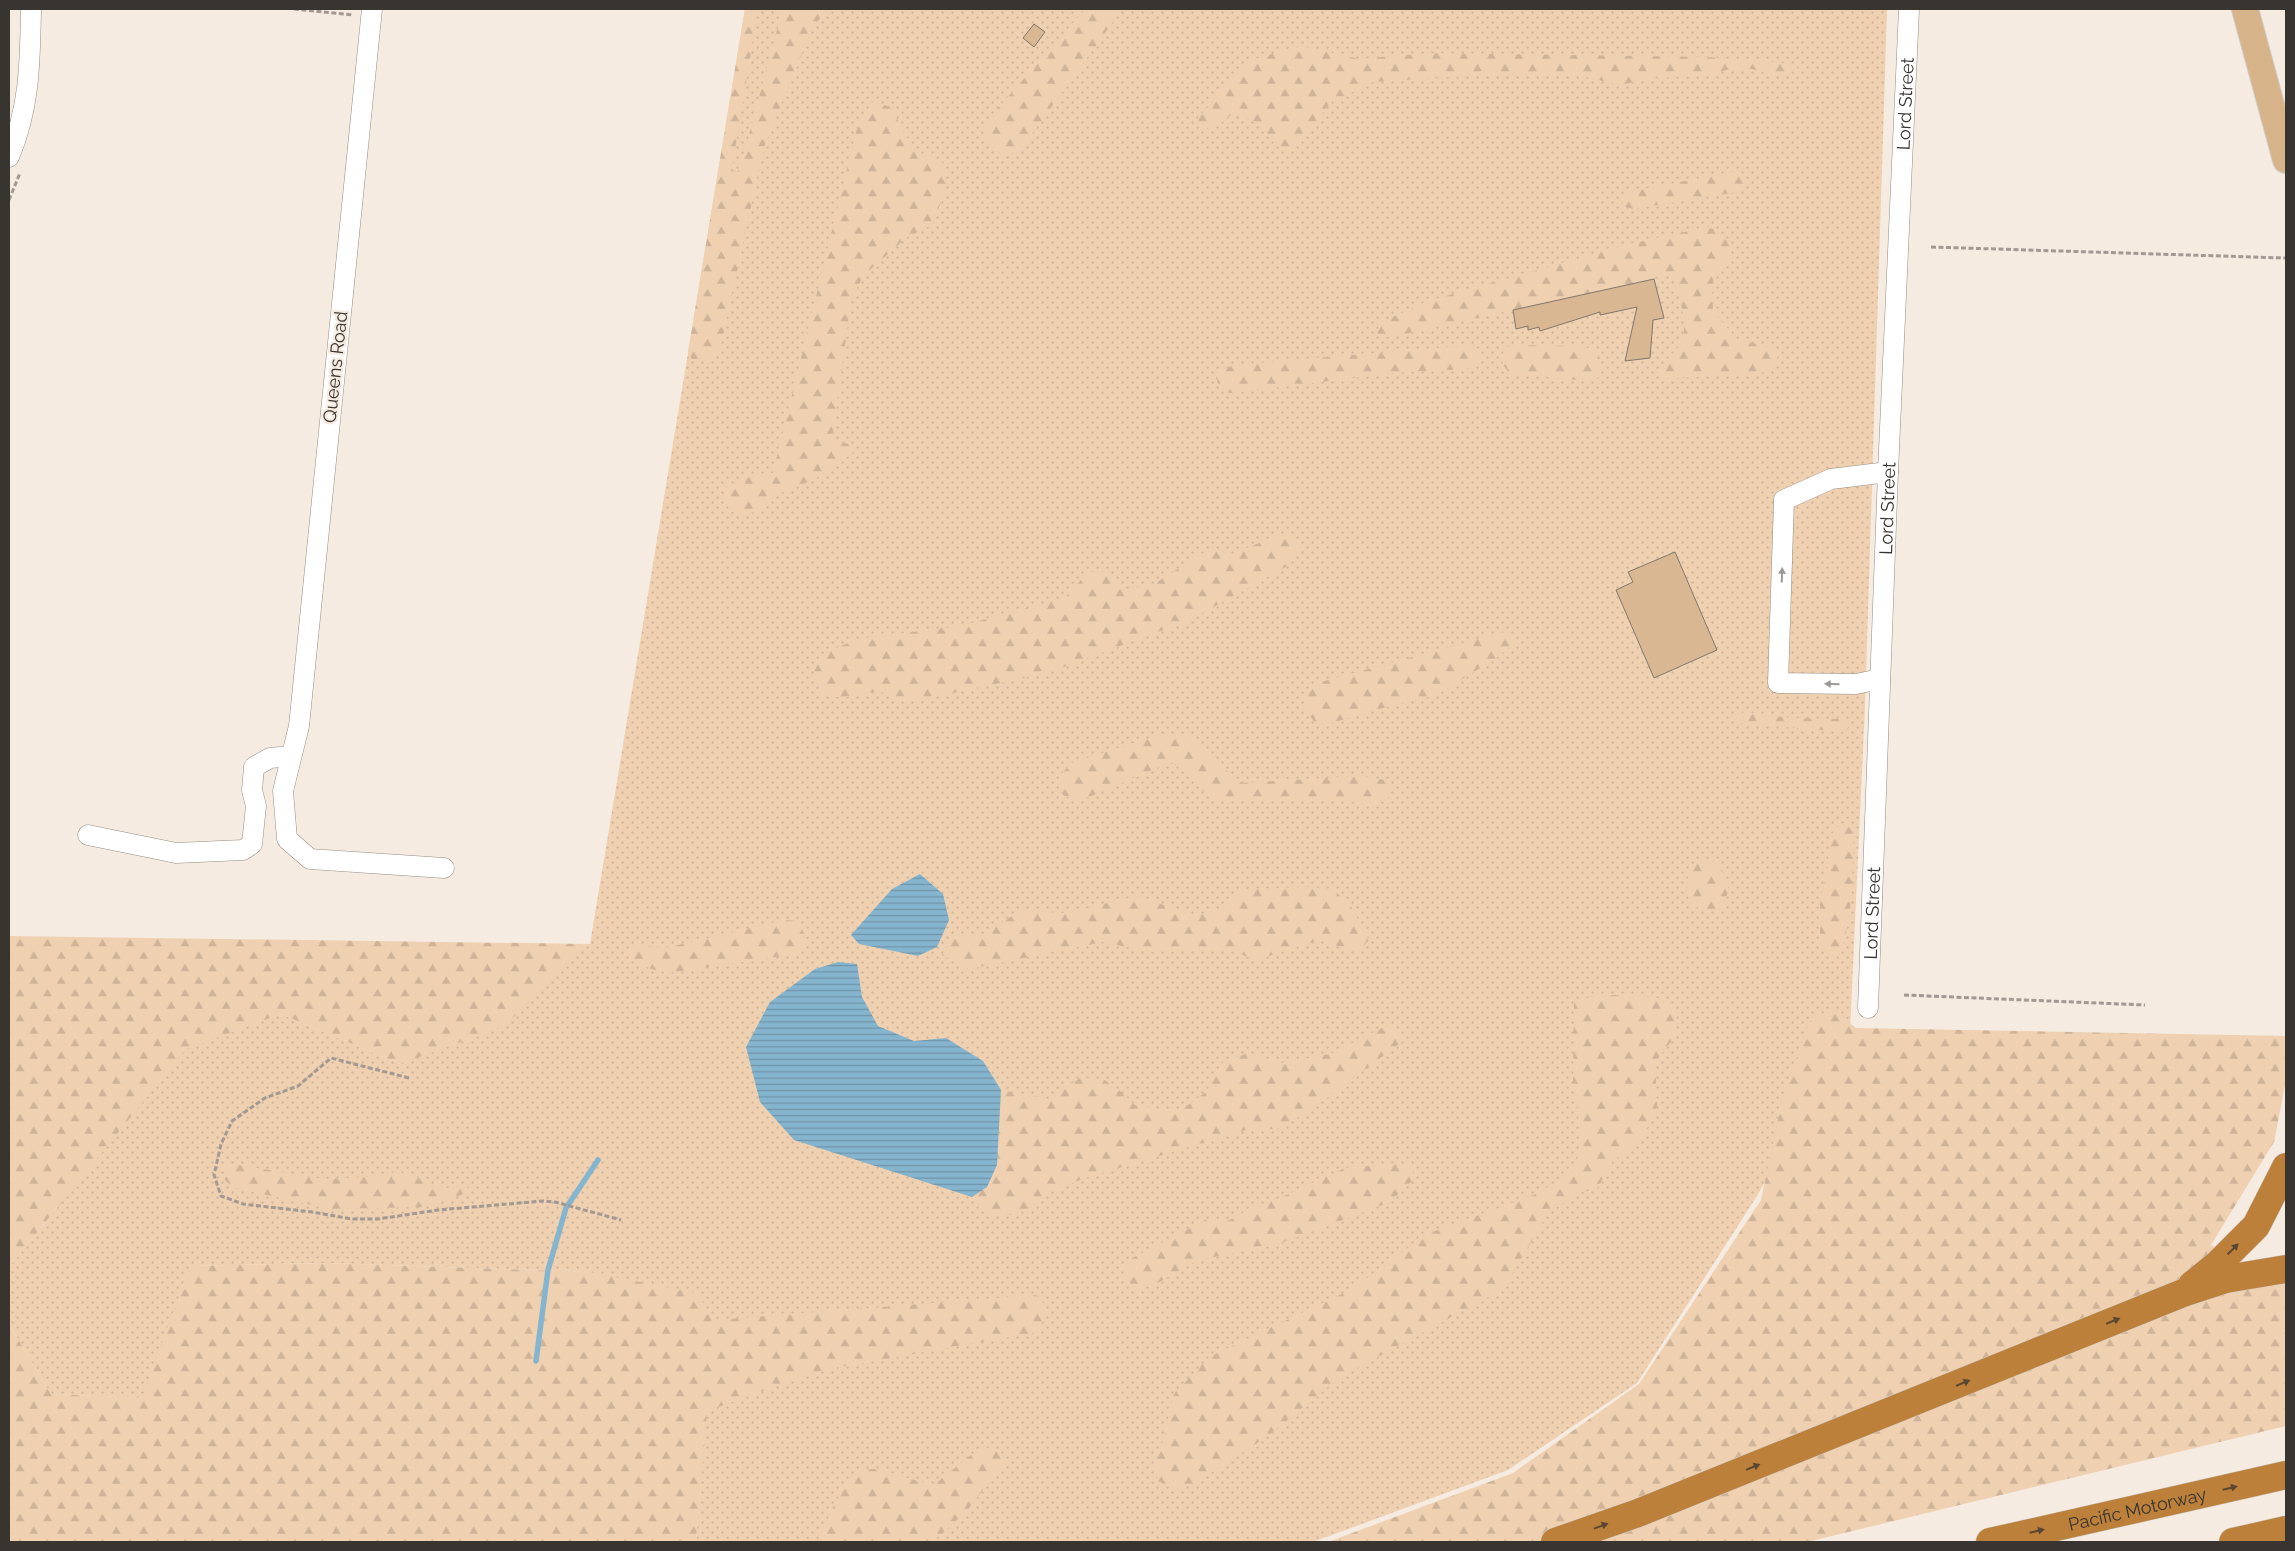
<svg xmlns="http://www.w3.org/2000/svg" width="2295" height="1551" font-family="Raleway,sans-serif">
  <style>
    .grass { fill: url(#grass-dots) }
    .forest { fill: url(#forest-firs) }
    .water { fill: url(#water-rules) }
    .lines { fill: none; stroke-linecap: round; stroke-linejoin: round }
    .stream { stroke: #85b5ce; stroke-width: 5.5 }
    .building { fill: #d9b793; stroke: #80776e }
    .minor-casing { stroke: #958c83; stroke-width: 21 }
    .major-casing { stroke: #cfcecd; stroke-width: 28 }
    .highway-casing { stroke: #cfcecd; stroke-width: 29 }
    .path { stroke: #a19992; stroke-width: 3; stroke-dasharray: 5 2.5; stroke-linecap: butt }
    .minor { stroke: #fff; stroke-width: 20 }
    .major { stroke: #d7b389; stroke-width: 26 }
    .highway { stroke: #bc803a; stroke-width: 28 }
    .oneway { fill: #9c9a98 }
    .oneway2 { fill: #594732 }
    .labels { text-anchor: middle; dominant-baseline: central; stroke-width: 4.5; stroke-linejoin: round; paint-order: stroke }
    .street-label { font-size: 18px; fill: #383430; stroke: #f5ebe1 }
  </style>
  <defs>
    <pattern id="grass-dots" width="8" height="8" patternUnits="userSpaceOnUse" patternTransform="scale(1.25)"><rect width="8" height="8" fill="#efd0b0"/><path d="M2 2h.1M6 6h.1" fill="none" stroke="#ceb398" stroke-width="1.8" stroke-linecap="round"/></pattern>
    <pattern id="forest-firs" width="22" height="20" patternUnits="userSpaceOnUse" patternTransform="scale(1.25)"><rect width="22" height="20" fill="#efd0b0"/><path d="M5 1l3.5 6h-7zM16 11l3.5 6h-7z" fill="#ceb398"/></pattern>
    <pattern id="water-rules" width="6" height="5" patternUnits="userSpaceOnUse" patternTransform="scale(1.25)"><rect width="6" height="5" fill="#85b5ce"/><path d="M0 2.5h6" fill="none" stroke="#6e94a8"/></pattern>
  </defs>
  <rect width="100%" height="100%" fill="#f5ebe1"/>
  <path class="grass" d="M745,9h1142l-22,697 -15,325 -93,165 -120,187 -129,87 -195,72h-617l10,-131 -117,-139 -263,-9 -136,3 -47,132 -92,-4 -42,-70v-57l177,-219 95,-34 119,50 190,-120z"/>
  <g class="forest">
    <path d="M745,9h12v6l-25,154 3,3 3,-1 4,-10 40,-150 1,-2h43l-15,23 -47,115 -44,202 -13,11 -14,1 -5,-9z"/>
    <path d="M1085,9h30v10l-96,133 -16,4 -13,-9 -7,-12 3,-13z"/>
    <path d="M1302,46l57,13 72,-6 275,4 89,7 2,4 -6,5 -20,2 -19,-6h-22l-24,7 -52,2 -34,7 -39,-9 -64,-3 -144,9 -43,21 -35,46c-26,2 -19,-11 -36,-24 -7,-5 -17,-9 -25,-12l-21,16 -14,-3 -1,-8 52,-58z"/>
    <path d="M872,102l20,5 12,27 18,21 14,2 10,9v23l-14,36 -26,13 -43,38 -12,25 -18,132 1,6 20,7 -1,7 -40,27 -35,14 -18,17 -17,3 -11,-2 -7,-9 -1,-14 24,-14 25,-2 85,-349z"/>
    <path d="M1737,171l9,4c1,9 -1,13 -9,17l-104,17 -10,-3 -1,-6 2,-4 10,-5z"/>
    <path d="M1707,227l12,4 11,11v17l-12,11 -6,13 1,28 25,29 33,7 7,8 -3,10 -14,8 -101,6c1,-21 11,-20 21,-36 8,-13 -2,-56 -10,-68l-280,62h-9l-5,-4 2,-10 49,-22 197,-56z"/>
    <path d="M1473,345l7,6 -1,12 -13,6 -72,4 -162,20c-11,-1 -13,-5 -16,-16l7,-8 12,-4z"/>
    <path d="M1509,345l73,1 14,5 4,7v18l-6,4 -7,1 -75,-7c-12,-7 -13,-21 -3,-29z"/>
    <path d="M1279,535l13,1 7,11 -8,17 -110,61 -18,5 -115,43 -129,27h-22l-18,-9 -36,7 -22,-4 -7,-22 9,-18 34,-15 103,-13 105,-28 23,-26h17l17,18 32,-6 57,-36 21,6z"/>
    <path d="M1504,632l8,2 5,7 -21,17 -59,37 -66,16 -39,12h-17l-9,-13 -1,-17 12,-10z"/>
    <path d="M1746,712l44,6 51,1 7,3v7l-5,3 -101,-9 -6,-5 3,-5z"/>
    <path d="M1165,733l24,3 12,13 41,34 120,-7 22,4 7,8 -4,13 -14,3 -63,-5 -78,2 -20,-2 -11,-10 -11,-15 -19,-12 -94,40 -14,-7 -4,-18 12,-14z"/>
    <path d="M1843,823l10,7c0,32 1,105 -18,130l-10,-5 -5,-12v-41l7,-29 2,-29 5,-15z"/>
    <path d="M1703,858l15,6c11,19 15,26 1,46l-19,-1 -11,-8c-4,-22 -3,-29 14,-43z"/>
    <path d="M1310,887l23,2 19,19 17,32 -11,11 -16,-2 -19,-10 -67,21 -27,-10 -78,2 -48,-10 -134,27 -27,-14 11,-19 30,-1 37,-24 47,2 69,-17 58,19 25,-5 26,-21z"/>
    <path d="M785,920l12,1 7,12 1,11 -10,10 -127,19c-16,-3 -27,-6 -37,-19v-6l4,-4 30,4z"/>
    <path d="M9,936l581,8 -86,82 -104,38 -119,-50 -95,35 -177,218z"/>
    <path d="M1598,994l60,4 19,15 -3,25 -19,24 2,45 -16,34 -29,21 -15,27 -23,5 -27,21 -44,74 -164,89 -71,58 -71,46 -21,7 -18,-8 -3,-17 6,-16 13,-54 35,-37 143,-68 75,-55 112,-41 34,-22 9,-33 -9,-57 1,-78z"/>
    <path d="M1834,1011l22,17 430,8v44l-12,62 -63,103 75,40v141l-479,116h-479l185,-69 126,-89 122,-184 21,-99 27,-79 11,-8z"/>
    <path d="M1392,1025l8,8 3,8 -95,71 -32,17h-27l-167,50 -38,16 -26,20h-24l-22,-18 15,-10 13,-65 1,-32 48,9 31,-21 23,1 16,11 16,15 43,7 28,-20 17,-30 25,-9 33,10 49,-9 52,-26z"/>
    <path d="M227,1163l97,16 42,-2 30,-5 15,2 22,11 15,3 16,-2 4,2 -1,5 -43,14 -94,2 -98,-22 -9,-9z"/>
    <path d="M1399,1163l14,2v15l-23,22 -114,43 -78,15 -42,24 -19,6 -14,-13 2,-15 82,-43 21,2 18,-10 36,-14 63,-29z"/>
    <path d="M326,1263l263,9 107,21 19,27 321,-25 9,10 -1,12 -6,15 -215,38 -116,41 -11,131h-687v-218l42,70 91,4 48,-132z"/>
    <path d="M981,1447l16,2 8,12 -39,51 -34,30h-115c11,-21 29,-76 57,-73 20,3 40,13 61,15z"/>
  </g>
  <g class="water">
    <path d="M920,874l23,20 6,26 -12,27 -19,9 -59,-12 -8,-9 41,-46z"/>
    <path d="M838,962l19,2 5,33 16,29 36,15 32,-3 37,23 18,29 -4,75 -10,22 -15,10 -178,-57 -34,-38 -14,-55 24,-45 45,-33z"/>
  </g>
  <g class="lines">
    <path class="stream" d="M536,1361l12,-91 18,-62 32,-48"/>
  </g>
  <g class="building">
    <path d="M1034,24l11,8 -11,15 -11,-9z"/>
    <path d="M1654,279l10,39 -11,2 -3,38 -25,3 12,-54 -37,8v-3l-60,19 -1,-4 -11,3v-4l-12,3 -3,-19z"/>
    <path d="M1675,552l42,98 -63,28 -38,-88 17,-8 -5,-10z"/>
  </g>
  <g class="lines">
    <defs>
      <g id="minor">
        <path d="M372,9l-73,717 -16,65 4,48 23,20 134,9"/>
        <path d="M9,157c21,-50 21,-95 22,-148"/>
        <path d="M1880,679l-24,5 -78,-1 6,-183 47,-21 57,-7"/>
        <path d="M88,835l88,18 67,-3 9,-6 4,-38 -4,-16 2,-23 16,-9 21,-2"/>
        <path id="s1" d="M1868,1008l20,-536 21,-463"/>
      </g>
      <path id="major" d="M2245,9l41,151"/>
      <g id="highway">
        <path d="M2192,1285l26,-21 38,-38 30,-59"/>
        <path d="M1555,1542l83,-29 545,-220 43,-14 60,-10"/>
        <path id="s2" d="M1990,1542l296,-67"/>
        <path d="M2233,1542l53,-12"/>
      </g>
    </defs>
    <use href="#minor" class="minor-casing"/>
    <use href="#major" class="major-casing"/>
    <use href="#highway" class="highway-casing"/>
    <g class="path">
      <path d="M294,9l59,6"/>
      <path d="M9,200l11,-27"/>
      <path d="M1931,247l354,11"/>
      <path d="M1904,995l241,10"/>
      <path d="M409,1078l-78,-20 -33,28 -33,12 -33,23 -11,23 -7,31 7,21 22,8 69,8 40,7h26l60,-9 105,-9 12,1 66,18"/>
    </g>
    <use href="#minor" class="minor"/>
    <use href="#major" class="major"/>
    <use href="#highway" class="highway"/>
  </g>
  <defs><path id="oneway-solid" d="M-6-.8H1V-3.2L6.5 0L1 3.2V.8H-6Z" transform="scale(1.25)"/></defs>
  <g class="oneway">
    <use href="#oneway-solid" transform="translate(1782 575) rotate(-88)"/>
    <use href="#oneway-solid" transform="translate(1832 684) rotate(-179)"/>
  </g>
  <g class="oneway2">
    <use href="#oneway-solid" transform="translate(2233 1249) rotate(-45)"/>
    <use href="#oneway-solid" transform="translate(2113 1321) rotate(-22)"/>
    <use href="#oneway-solid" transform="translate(1963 1383) rotate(-22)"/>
    <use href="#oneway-solid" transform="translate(1753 1467) rotate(-22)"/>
    <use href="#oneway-solid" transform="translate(2230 1488) rotate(-13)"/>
    <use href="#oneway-solid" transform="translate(1601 1526) rotate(-20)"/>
    <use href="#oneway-solid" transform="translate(2037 1531) rotate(-13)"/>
  </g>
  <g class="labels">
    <g class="street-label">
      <text stroke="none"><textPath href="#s1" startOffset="905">Lord Street</textPath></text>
      <text transform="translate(335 367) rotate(-84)">Queens Road</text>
      <text stroke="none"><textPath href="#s1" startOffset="500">Lord Street</textPath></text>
      <text stroke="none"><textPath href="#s1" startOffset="95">Lord Street</textPath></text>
      <text stroke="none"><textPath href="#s2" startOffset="151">Pacific Motorway</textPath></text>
    </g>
  </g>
  <rect width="2295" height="1551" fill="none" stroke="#383430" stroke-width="20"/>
</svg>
